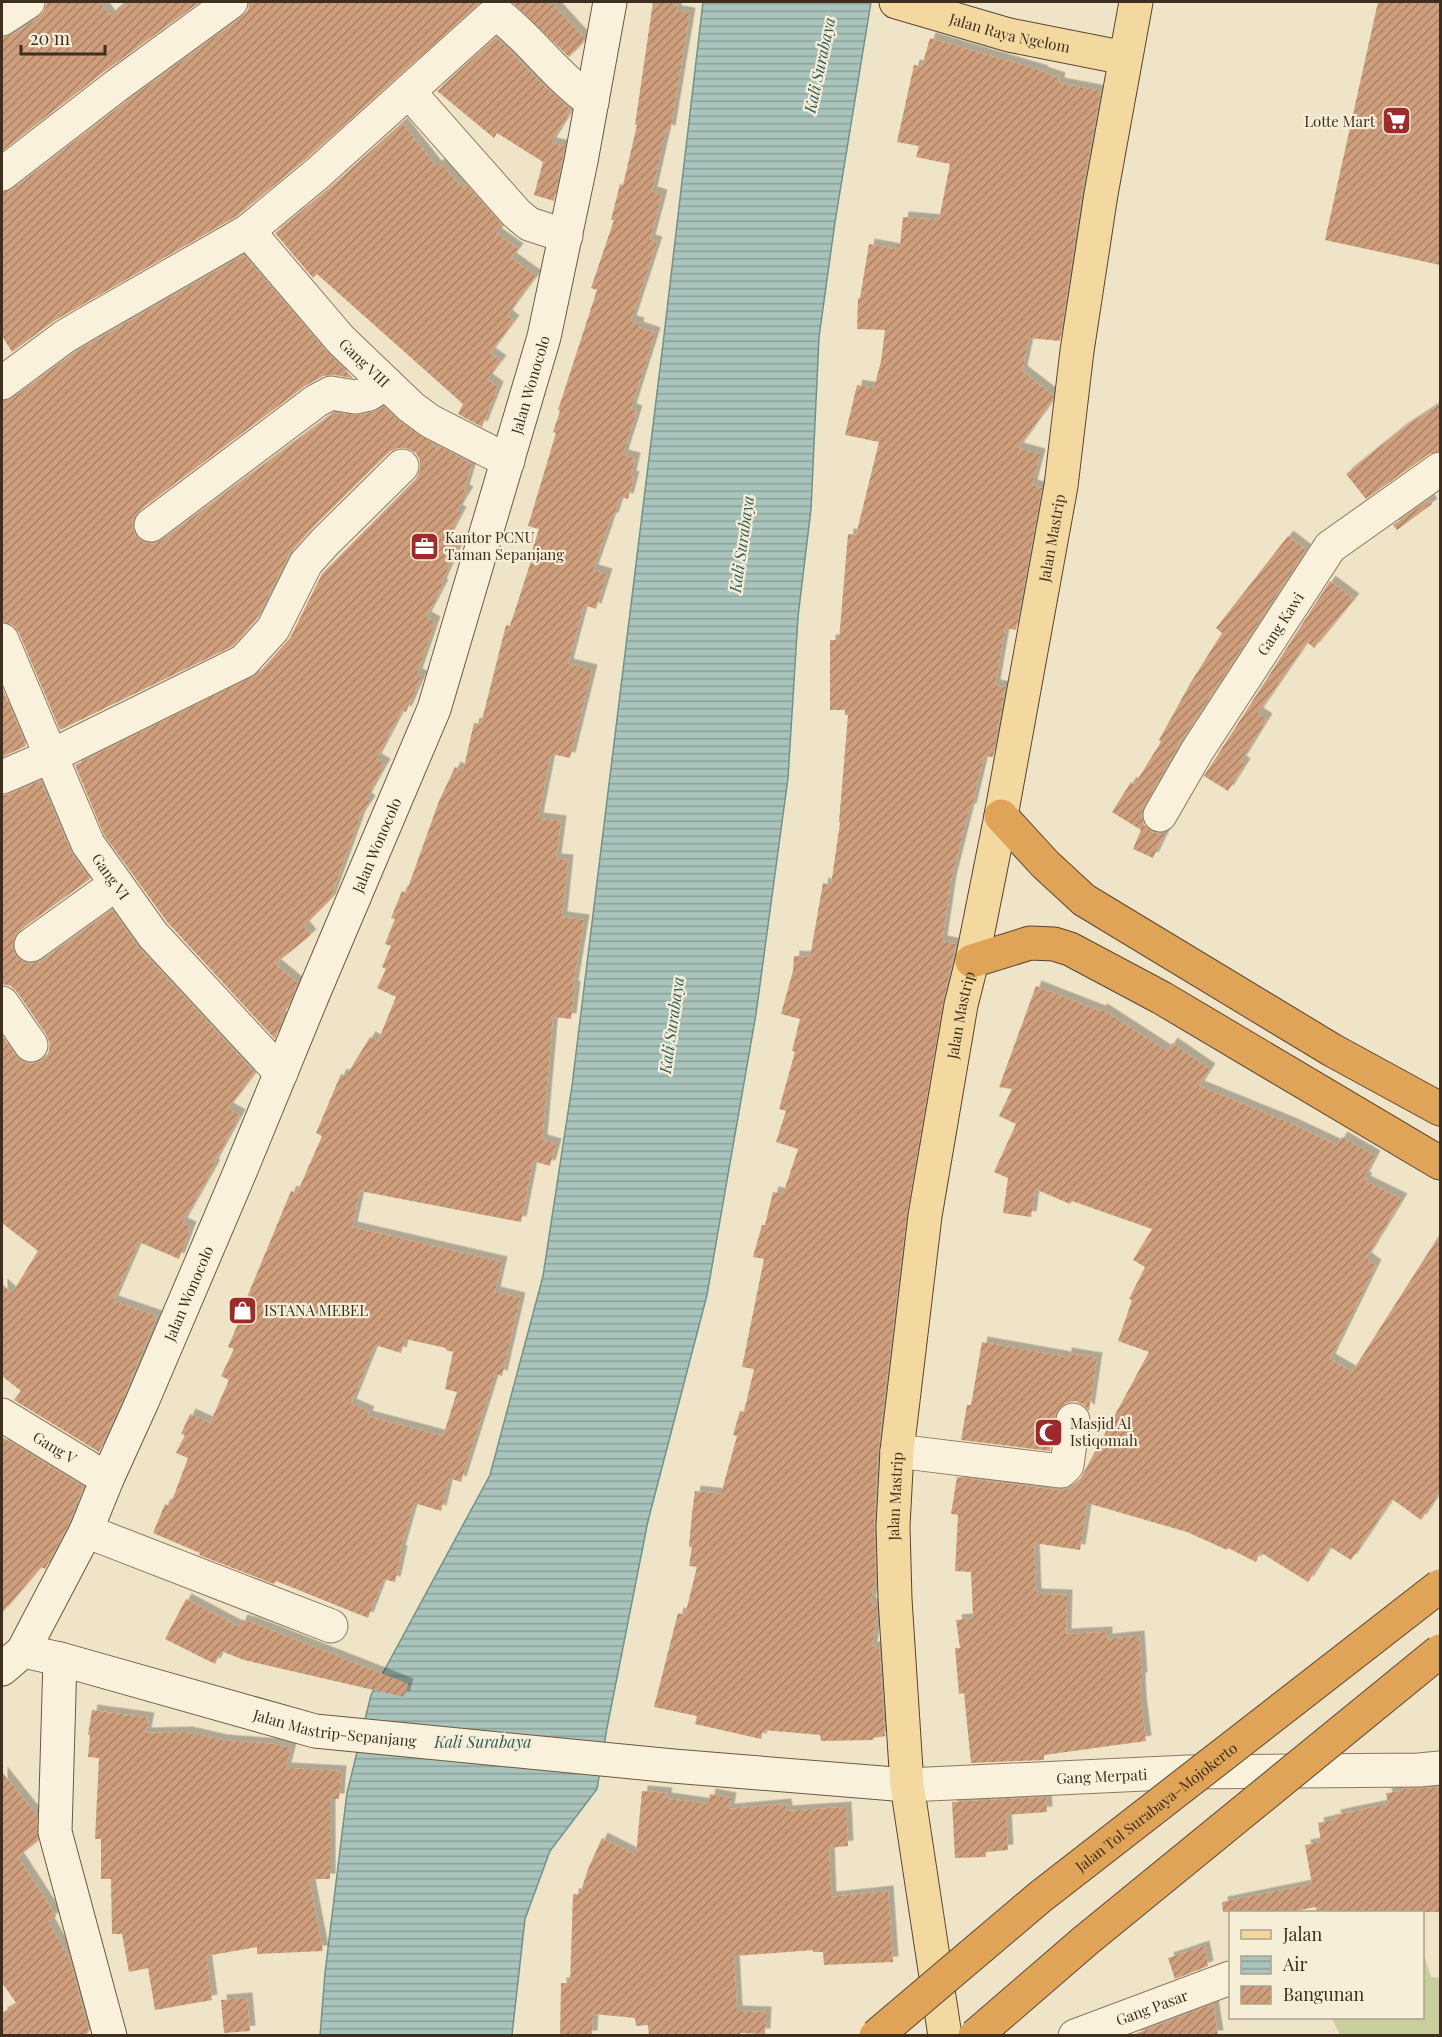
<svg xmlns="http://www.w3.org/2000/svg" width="1442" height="2037" font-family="'Playfair Display',serif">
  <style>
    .grass { fill: #c9cf9b }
    .water { fill: url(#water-rules); stroke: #6f938a; stroke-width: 1.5 }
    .building { fill: url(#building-hatch); fill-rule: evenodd; filter: url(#shadow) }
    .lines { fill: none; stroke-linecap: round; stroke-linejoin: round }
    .street-casing { stroke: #8d765c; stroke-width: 35 }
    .secondary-casing { stroke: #6f573f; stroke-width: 35 }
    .primary-casing { stroke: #5b4430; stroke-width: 35 }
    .highway-casing { stroke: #5b4430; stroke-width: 35 }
    .street { stroke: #faf1dc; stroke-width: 33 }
    .secondary { stroke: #faf1dc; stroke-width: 33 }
    .primary { stroke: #f3d9a0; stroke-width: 33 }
    .highway { stroke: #e0a458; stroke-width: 33 }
    .highway-bridge-casing { stroke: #5b4430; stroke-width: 35; stroke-linecap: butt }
    .highway-bridge { stroke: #e0a458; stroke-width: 33 }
    .labels { text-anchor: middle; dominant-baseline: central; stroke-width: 4.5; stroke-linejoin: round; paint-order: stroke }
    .street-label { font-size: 15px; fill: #3d2e20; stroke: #f7eed8 }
    .poi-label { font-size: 15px; fill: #3d2e20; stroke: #f7eed8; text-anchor: start }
    .water-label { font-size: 16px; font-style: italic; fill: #2f5d5a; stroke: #f7eed8 }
  </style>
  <defs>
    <pattern id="water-rules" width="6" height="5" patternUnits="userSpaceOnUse" patternTransform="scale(1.5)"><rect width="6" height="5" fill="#a9c4bc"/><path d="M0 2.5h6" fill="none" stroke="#8ba098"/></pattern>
    <pattern id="building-hatch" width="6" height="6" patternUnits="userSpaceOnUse" patternTransform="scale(1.5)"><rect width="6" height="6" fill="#cf9f7d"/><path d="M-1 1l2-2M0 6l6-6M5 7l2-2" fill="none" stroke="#a98266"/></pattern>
    <filter id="shadow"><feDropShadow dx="5.5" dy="-5.5" stdDeviation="0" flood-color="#0004"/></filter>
  </defs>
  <rect width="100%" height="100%" fill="#f0e4c8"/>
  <path class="grass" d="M1423,1952l8,25 9,1v57h-100l-8,-17h90z"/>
  <path class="water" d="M703,2h168l-36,220 -16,115 -8,172 -13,108 -10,161 -32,236 -49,281 -59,226 -41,207 -10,61 -47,62 -25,68 -13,116 -192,1 5,-63 22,-180 24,-98 119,-220 53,-199 29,-190 91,-742z"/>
  <g class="building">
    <path d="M47,2h53l10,14 12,-11 2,2 10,-5h66l-95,69 -103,80v-114l10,-2 26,-17 6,-7z"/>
    <path d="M249,2h232l-175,157 -69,57 -183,105 -42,31 -10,-16v-144l11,-3 114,-88 115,-84 6,-7z"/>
    <path d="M512,2h39l33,36 -1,5 -14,14z"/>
    <path d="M653,2h25l-2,9 14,2 -20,118 -4,-1 -14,62 10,3 -12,45 7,2 -26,79 8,2 -1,4 17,6 -24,76 6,2 -14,44 12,3 -4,18 3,1 -6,22 -8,-2 -7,21h-2l-18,52 14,4 -11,35 -12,-4 -16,59 24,6 -22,88 -19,-4 -13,64 23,3 -5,38 12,1 -6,57 22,3 -11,66 2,1 -4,32 -18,-2 -11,123 14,4 -6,22 -17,-5 -12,61 -161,-31 -8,36 150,35 -7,30 25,6 -18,78 -7,-2 -34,108 -12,-4 -8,33 -27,-8 -14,48h2l-7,31 -12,-3 -15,39 -92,-37 -2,3 -75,-29 1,-2 -47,-20 12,-29 5,2 18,-48 -12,-5 9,-18 -4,-1 9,-20 20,9 19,-43 -8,-4 13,-27 -6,-2 12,-28h-2l53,-128 6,2 25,-57 -6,-3 25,-59 5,2 24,-39 8,4 18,-44 -19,-9 9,-19 -4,-2 9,-21 -6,-2 10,-25 -4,-1 11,-27 4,2 33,-92 16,-34 8,4 11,-48 7,1 25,-99 4,1 21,-65 -2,-1 10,-31 -11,-3 28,-93 -3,-1 7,-21 -2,-1 39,-120 -6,-2 23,-68h-3l9,-36 3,1 14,-60h-2zM405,1339l41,9v2l7,2 -8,37 12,3 -14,44 -76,-20 2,-4 -18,-8 24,-59 26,8z"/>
    <path d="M1378,2h62v263l-115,-25z"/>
    <path d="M496,37l45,46 30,27 -20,33 14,3 -11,55 -20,-6 9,-33 -46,-29 -3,5 -57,-47z"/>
    <path d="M930,38l113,33 -1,1 18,6 -1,5 42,8 -19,100 -22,150 -31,-3 -7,33 31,24 -1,6 -34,47 22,6 -8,31 10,3 -26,142 -11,-2 -10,57 10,2 -12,70 -9,-1 -13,53h-2l-18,72 -9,60 14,3 -13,58 -36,211 -29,237 -4,75 2,53 -6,25 7,2v10l-5,32 7,-1 6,90 -12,2v2l-52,1 -1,-6 -57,-5 -2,9 -66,-15 2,-8 -43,-9 24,-94 7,2 12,-48 -8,-1 3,-19h-3l3,-34 3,-22 26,3 16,-58 -4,-1 7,-24 4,1 10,-43 -12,-2 22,-108 -11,-2 9,-32h3l8,-33 10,2 15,-45 -22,-7 10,-31 -7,-2 16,-57 -3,-1 8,-32 -19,-5 12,-43 1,-15 16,1 13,-74 8,2 9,-62 -1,-1 9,-107h-3v-5h-15v-70h9l9,-106 8,1 23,-93 -34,-7 12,-50 17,3 7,-27 4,-31 -28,-1 1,-31h2l9,-54 27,5 1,-5 3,1 3,-28 36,3 11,-56 -34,-7 3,-11 -22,-4 17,-77 8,1z"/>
    <path d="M402,123l34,43 5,-3 21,25 4,-4 37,42 -7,7 22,16 -7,9 25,18 -29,39 7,6 -24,32 11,8 -14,18 11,8 -16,40 -24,-13 5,-10 -146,-130 -4,4 -38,-45 56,-46z"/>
    <path d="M244,255l83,97 26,26 -19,-3 -11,1 -18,10 -165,124 -6,7 -2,10 4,10 8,5 9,2 9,-4 172,-127 25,2 14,-3 11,-5 16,15 31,20 6,8 2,-4 33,18 -8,26 4,2 -11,18 4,2 -14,27 12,5 -18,40 2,1 -17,32 9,5 -18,52 5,2 -16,36 -4,-2 -26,49 9,5 -19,34 4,3 -10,15 -30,84 -26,26 7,9 -36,29 23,19 -10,24 -8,9 3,3 -8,20 -107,-116 -64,-88 -29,-70 183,-91 32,-36 32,-64 94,-95 4,-9v-9l-4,-8 -10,-5h-8l-9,4 -78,77 -22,25 -32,64 -24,28 -173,84 -41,-97 -6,-8 -11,-3v-221l11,-3 61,-45z"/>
    <path d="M1440,404v47l-11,3 -63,45 -20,-25 57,-46z"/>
    <path d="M1429,500l3,4 -35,26 -4,-5z"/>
    <path d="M1288,536l18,14 -125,191 -37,65 -3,10 3,9 7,6 8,3 6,-1 -12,25 -20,-9 8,-19 -29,-18 19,-30 3,3 27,-43 -2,-2 32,-58 31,-49 -6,-5z"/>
    <path d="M1330,581l24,18 -40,49 -7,-6 -49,71 9,6 -26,42 4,3 -17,27 -24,-15z"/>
    <path d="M2,687l24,59 -24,11z"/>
    <path d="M41,781l30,71 19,27 -70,51 -6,8 -2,8 4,10 7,6 9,2 9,-3 71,-51 27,38 116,125 -27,35 12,7 -27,49 2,1 -33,58 9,4 -12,32 -40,-17 -26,59 44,15 -32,78 -26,58 -85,-52 7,-9 -19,-15v-92l10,9 26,-42 -36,-28v-188l14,21 6,6 10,2 10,-4 6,-6 2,-10 -4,-10 -29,-42 -6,-6 -9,-2v-189l7,-1z"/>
    <path d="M1036,986l64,25 2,-2 65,42 5,-8 38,26 -11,17 91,37 47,22 5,-8 33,19 -11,21 3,2 -2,2 37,18 -36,59 10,7 -46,94 22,13 88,-138v258l-19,28 -29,-21 -41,61 -21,-13 -22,35 -48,-30 -4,10 -28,-14 -1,2 -40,-18 -100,-29 -7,47 -46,-7 2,51 31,1 -1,39 41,-2v7l32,-3 3,42h-2l1,23 5,40 -102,14v5l-73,3 -7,-70 -5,1 -4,-46h5l-4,-28 17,-2 -2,-46 -16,-1 3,-56 -7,-1 6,-37 102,13 9,-1 10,-8 -1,4 72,-133 -31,-11 14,-41 -3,-1 16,-32 -12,-7 19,-31 -80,-28 -2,3 -35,-15 -4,28 -28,-4 5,-35 -14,-6 22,-48 -17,-8 13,-27 -13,-2z"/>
    <path d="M982,1342l84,15v-4l31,5 -8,53 -5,-6 -9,-4 -9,2 -7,5 -5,10 -4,33 -89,-11 6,-35h4z"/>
    <path d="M2,1437l82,50 -11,20 2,1 -6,15 -24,46 -4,-2 -39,46z"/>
    <path d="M186,1599l53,28 3,-7 11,3 155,61 -4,13 -160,-37 -23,-9 -6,13 -50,-25z"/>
    <path d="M92,1710l57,8 -3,15 41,-1 35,8 53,4 16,4 -5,20 55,3 -2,28h-9v80h-21l14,72 -66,3v-7l-51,9 6,44 -57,10 -7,-42 -19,4 -7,-38h-10l-1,-55h-10v-40h-6l4,-81 -11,-1 2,-22h-2z"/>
    <path d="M2,1772l35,44 1,25 -20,16 38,59 -8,5 22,39 19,72 -5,4h-82v-23l15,-9 -15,-21z"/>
    <path d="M1440,1787v125h-123l-1,-5 -27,5h-66l-1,-10 90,-18 -7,-39 16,-3 -3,-19 18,-4 -1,-4 53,-11 -2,-11 17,-2 -1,-2z"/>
    <path d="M642,1791l25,2 -1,5 42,6 2,-10 21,4 -2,11 57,-5 1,7 59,-4 2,39 -19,2 2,49 57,-6 5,71 -69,3 -1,-13h-10v-2l-79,6 3,55 29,1 -1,22 -25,-1v3h-91l-1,-11 -12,1 -1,-8 -42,-4 -1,22h-32l1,-53h9l3,-89h7l8,-25 14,-31 34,17z"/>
    <path d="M1046,1797l1,15 -41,3 2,35 -22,2v5l-31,1 -3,-56z"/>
    <path d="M1204,1946l4,20 -33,13 -7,-21z"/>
    <path d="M247,1998l3,33 -26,2 -3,-33z"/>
    <path d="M1213,2004l5,32h-88z"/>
  </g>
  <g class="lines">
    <defs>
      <g id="street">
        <path d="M2,19l26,-17"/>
        <path d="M409,92l107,121 13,11 37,12"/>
        <path d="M2,174l114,-88 115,-84"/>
        <path id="s1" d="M248,231l93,109 70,67 19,14 78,40"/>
        <path d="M2,383l62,-46 20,-12 164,-94 70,-58 173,-156 8,-2c33,26 58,62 93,87"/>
        <path d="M151,525l165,-124 15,-8 24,4 14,-3 17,-11"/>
        <path id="s2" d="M2,640l86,204 65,91 128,138"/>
        <path d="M2,777l49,-21 193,-95 29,-32 33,-66 19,-21 77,-76"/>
        <path id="s3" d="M1160,815l37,-64 133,-204 110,-78"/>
        <path d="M31,945l85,-61"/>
        <path d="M2,1003l29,42"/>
        <path id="s4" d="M2,1415l105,64"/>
        <path d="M897,1451l164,20 6,-6 6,-45"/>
        <path d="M86,1531l245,95"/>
        <path id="s5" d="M907,1785l281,-13 231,-2 21,-2"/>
        <path id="s6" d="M1075,2036l155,-58"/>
      </g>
      <g id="secondary">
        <path id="s7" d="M23,1651l37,8 255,72 358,35 234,19"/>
        <path d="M60,1659l-5,173 55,204"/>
        <path id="s8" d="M2,1669l21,-18 63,-120 21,-52 35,-77 98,-230 74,-180 120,-283 110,-372 37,-176 29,-159"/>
      </g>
      <g id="primary">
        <path id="s9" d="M896,2l113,33 116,23"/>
        <path id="s10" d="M945,2036l-38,-251 -12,-186 -2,-73 4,-75 28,-235 36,-211 11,-44 29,-145 60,-330 16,-135 24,-157 35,-192"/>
      </g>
      <g id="highway">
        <path d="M1001,816l44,48 39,36 248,150 108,59"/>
        <path d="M972,961l58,-18 24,1 16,5 92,49 278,165"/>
      </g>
    </defs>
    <use href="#street" class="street-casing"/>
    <use href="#secondary" class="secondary-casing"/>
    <use href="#primary" class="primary-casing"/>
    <use href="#highway" class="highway-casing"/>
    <use href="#street" class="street"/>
    <use href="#secondary" class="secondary"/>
    <use href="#primary" class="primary"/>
    <use href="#highway" class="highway"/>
    <defs>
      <g id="highway-bridge">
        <path id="s11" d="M876,2036l164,-139 400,-311"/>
        <path d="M975,2036l110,-95 355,-290"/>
      </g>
    </defs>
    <use href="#highway-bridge" class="highway-bridge-casing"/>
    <use href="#highway-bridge" class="highway-bridge"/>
  </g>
  <defs>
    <symbol id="supermarket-square" viewBox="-11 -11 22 22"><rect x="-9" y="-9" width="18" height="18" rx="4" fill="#9e2a2b" stroke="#f7eed8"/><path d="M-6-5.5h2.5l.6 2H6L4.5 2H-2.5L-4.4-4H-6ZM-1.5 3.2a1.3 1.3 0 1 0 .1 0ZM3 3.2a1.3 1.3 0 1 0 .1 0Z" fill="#fff"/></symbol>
    <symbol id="office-square" viewBox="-11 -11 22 22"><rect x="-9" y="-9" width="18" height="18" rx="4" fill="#9e2a2b" stroke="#f7eed8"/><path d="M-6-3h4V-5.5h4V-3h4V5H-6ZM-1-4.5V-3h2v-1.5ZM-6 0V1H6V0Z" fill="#fff"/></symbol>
    <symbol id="shop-square" viewBox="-11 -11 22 22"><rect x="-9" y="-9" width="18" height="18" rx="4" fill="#9e2a2b" stroke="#f7eed8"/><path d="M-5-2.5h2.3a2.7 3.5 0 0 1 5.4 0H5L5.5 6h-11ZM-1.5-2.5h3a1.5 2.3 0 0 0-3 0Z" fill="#fff"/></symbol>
    <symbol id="mosque-square" viewBox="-11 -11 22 22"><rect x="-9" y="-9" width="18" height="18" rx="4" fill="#9e2a2b" stroke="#f7eed8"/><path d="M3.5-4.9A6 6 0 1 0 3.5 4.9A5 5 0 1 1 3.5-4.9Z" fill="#fff"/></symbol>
  </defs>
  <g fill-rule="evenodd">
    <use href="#supermarket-square" x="1380" y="104" width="33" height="33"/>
    <use href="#office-square" x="408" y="530" width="33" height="33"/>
    <use href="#shop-square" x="226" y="1294" width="33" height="33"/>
    <use href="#mosque-square" x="1032" y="1416" width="33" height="33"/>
  </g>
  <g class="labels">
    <g class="street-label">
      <text stroke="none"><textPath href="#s9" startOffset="118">Jalan Raya Ngelom</textPath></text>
      <text stroke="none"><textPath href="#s1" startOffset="176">Gang VIII</textPath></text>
      <text stroke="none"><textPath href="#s8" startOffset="1394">Jalan Wonocolo</textPath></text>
      <text stroke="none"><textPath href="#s10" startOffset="1515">Jalan Mastrip</textPath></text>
      <text stroke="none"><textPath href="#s3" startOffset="226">Gang Kawi</textPath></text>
      <text stroke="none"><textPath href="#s8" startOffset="908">Jalan Wonocolo</textPath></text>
      <text stroke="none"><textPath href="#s2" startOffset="261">Gang VI</textPath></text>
      <text stroke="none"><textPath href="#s10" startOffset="1029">Jalan Mastrip</textPath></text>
      <text stroke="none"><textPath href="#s8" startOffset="422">Jalan Wonocolo</textPath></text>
      <text stroke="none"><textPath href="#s4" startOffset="62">Gang V</textPath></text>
      <text stroke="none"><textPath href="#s10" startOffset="543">Jalan Mastrip</textPath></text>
      <text stroke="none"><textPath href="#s7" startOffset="322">Jalan Mastrip-Sepanjang</textPath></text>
      <text stroke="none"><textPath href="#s5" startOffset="195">Gang Merpati</textPath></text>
      <text stroke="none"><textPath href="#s11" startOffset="362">Jalan Tol Surabaya–Mojokerto</textPath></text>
      <text stroke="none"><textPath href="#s6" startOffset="82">Gang Pasar</textPath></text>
    </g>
    <g class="poi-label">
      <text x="1375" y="121" text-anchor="end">Lotte Mart</text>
      <text x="445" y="537">Kantor PCNU<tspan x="445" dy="17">Taman Sepanjang</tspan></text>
      <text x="264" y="1310">ISTANA MEBEL</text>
      <text x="1070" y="1423">Masjid Al<tspan x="1070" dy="17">Istiqomah</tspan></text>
    </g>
    <g class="water-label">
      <text transform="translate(819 65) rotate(-78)">Kali Surabaya</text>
      <text transform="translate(741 544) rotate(-82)">Kali Surabaya</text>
      <text transform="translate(671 1025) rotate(-82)">Kali Surabaya</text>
      <text x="483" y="1741">Kali Surabaya</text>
    </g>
  </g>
  <rect width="1442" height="2037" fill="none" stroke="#3d2e20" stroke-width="6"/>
  <rect x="1229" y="1911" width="195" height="108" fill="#f7eed8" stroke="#ada18e" stroke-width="1.5"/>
  <rect x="1241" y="1930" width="30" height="9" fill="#f3d9a0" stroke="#ada18e" stroke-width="1.5"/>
  <text x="1283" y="1941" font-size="18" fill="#3d2e20">Jalan</text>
  <rect x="1241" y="1956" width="30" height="18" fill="url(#water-rules)" stroke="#ada18e" stroke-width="1.5"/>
  <text x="1283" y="1971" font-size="18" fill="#3d2e20">Air</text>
  <rect x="1241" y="1986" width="30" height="18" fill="url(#building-hatch)" stroke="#ada18e" stroke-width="1.5"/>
  <text x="1283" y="2001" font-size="18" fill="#3d2e20">Bangunan</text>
  <path d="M21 45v9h84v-9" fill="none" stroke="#3d2e20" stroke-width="3"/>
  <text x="30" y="45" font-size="18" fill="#3d2e20" stroke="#f7eed8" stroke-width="4.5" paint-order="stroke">20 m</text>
</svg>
